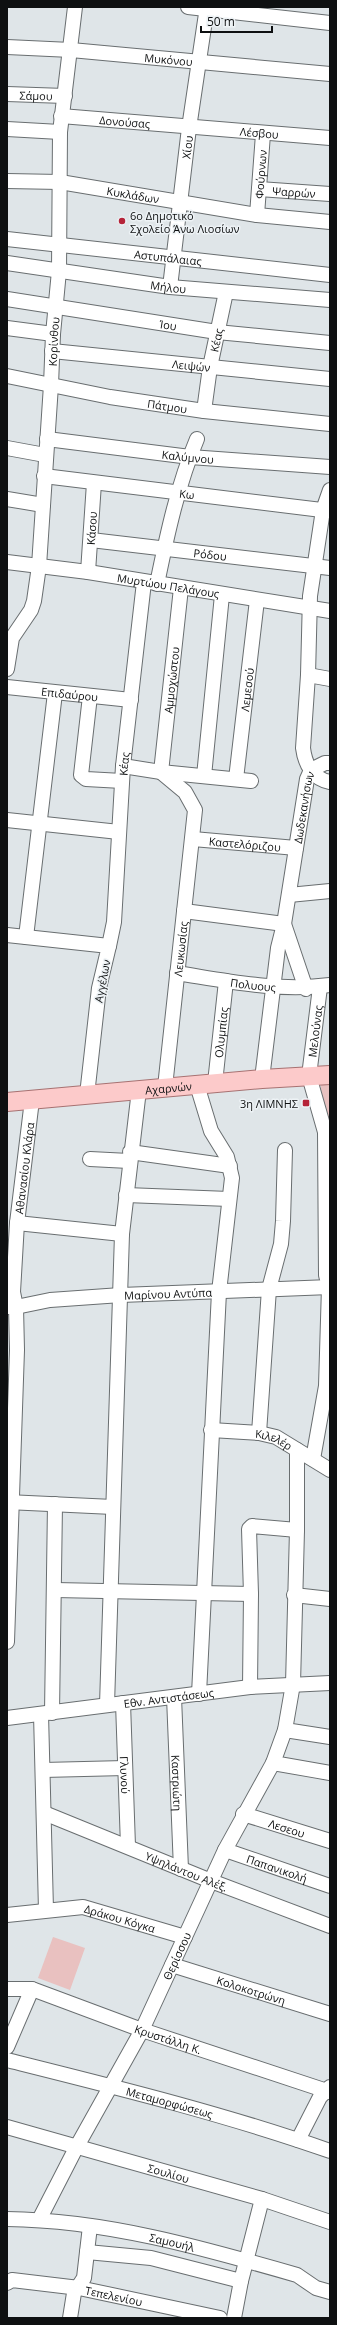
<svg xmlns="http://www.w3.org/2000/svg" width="337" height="2325" font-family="'Open Sans',sans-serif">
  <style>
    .green { fill: #e9c1c0 }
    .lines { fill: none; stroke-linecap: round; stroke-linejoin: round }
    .minor-casing { stroke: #696e70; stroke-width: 16 }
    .major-casing { stroke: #a77272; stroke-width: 20 }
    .minor { stroke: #fff; stroke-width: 14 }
    .major { stroke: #fccaca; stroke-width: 18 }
    .poi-dot { fill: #b52338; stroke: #edf2f5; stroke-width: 1.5 }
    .labels { text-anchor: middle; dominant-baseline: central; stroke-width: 3; stroke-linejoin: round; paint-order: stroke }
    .street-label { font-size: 11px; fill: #0e1011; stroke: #edf2f5 }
    .poi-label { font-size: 11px; fill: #0e1011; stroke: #edf2f5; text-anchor: start }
  </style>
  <rect width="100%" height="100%" fill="#dfe5e8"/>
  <g class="green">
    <path d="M320,1080h10v45l-6,-12z"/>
    <path d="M53,1937l32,11 -15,42 -32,-12z"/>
  </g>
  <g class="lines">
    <defs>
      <g id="minor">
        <path d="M188,7l142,16"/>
        <path id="s1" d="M7,47l64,3 259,24"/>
        <path id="s2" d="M7,94l58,2"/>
        <path id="s3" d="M61,116l269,22"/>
        <path d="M7,129l53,3"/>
        <path id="s4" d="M7,181l53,1 197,33 73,7"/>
        <path id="s5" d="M259,189l71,5"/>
        <path id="s6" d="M257,215l6,-81"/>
        <path id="s7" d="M7,239l323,36"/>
        <path id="s8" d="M7,263l163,24 160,13"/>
        <path id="s9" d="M170,287l19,-159 18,-121"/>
        <path id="s10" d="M7,299l210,33 113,11"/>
        <path d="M7,328l46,6"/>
        <path id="s11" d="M52,351l278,28"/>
        <path id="s12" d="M7,376l103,21 94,14 126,13"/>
        <path id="s13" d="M204,411l6,-44 16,-75"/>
        <path id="s14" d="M47,439l143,18 140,10"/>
        <path d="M7,448l38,7"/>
        <path id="s15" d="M44,476l286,35"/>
        <path d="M330,490l-7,20 -13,86 -2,79 -5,73c2,16 10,31 27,34"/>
        <path d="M7,499l36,6"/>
        <path id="s16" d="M91,540l239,28"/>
        <path id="s17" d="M7,562l81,10 242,39"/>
        <path id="s18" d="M88,572l6,-89"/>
        <path d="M157,584c10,-49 21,-100 40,-145"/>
        <path id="s19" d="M7,669l5,-31 19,-28 3,-9 5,-35 12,-181 2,-51 6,-63 1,-139 15,-125"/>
        <path d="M308,675l22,4"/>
        <path id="s20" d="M7,687l124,13"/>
        <path d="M90,696l-9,79 5,4 36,2"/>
        <path d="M123,766l38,6 90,9"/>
        <path d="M311,770l14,-7h5"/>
        <path d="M204,776l18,-181"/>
        <path id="s21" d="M236,779l21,-179"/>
        <path d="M7,820l112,12"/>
        <path id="s22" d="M193,839l103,9"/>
        <path d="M289,895l41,-4"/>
        <path d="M184,911l100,13 22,65"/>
        <path d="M7,935l102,11 -10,42 -12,107"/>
        <path d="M26,937l29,-244"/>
        <path id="s23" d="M109,946l5,-24 9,-156 21,-184"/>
        <path id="s24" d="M177,973c51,8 102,19 153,12"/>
        <path id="s25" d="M262,1079l16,-131 6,-24 23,-145 4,-9"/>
        <path id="s26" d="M215,1083l11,-102"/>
        <path d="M197,1085l14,46 16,26 5,21 -13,114 -20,402"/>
        <path id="s27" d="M165,1087l30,-277 -10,-18 -24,-20 20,-184"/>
        <path d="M130,1152l100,14"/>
        <path d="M90,1159l39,2"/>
        <path d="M126,1195l103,4"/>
        <path d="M17,1223l105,11"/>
        <path id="s28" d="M8,1307h8l34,-7 71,-5 209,-8"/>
        <path id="s29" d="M211,1430l48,3 17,4 54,33"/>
        <path d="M259,1433l10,-144 12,-45 2,-23 2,-71"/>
        <path id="s30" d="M313,1459l13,-73 3,-99 -3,-12 -1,-143 -16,-56 11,-89"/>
        <path d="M7,1502l106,5"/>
        <path d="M55,1590l196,4"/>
        <path d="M294,1595l36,4"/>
        <path id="s31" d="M7,1642l10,-292 -1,-43 -3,-15 4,-69 15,-123"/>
        <path d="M250,1687l1,-93 -2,-65 3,-3 45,4"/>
        <path id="s32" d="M174,1697l7,172"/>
        <path id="s33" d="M123,1703l5,143"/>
        <path d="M107,1705l15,-471 17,-144"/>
        <path d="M52,1713l3,-209"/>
        <path d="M41,1714l5,196"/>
        <path id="s34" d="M7,1718l243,-31 80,-4"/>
        <path d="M285,1730l45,7"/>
        <path d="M273,1763l57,10"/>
        <path d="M43,1770l82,-2"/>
        <path id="s35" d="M44,1813l167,68 119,45"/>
        <path id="s36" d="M243,1814l87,27"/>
        <path id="s37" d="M225,1850l105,36"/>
        <path id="s38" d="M7,1915l76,-8 102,30"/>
        <path id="s39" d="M172,1965l158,49"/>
        <path id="s40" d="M7,1989h25l110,41 188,62"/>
        <path d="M7,2047l25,-58"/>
        <path id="s41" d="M7,2060c108,27 218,54 323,91"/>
        <path id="s42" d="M7,2127l255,72 68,23"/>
        <path d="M298,2140l22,-43 10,-10"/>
        <path id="s43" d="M7,2219c98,1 196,29 290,56l19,13 14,4"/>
        <path id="s44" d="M39,2220l37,-72 66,-118 83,-180 48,-87 12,-33 8,-46 4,-154v-80"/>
        <path d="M87,2252l64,6 90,23"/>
        <path id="s45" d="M7,2283l5,-3 67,8 141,30"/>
        <path d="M70,2318l4,-25 10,-15 6,-52"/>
        <path d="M234,2318l7,-37 21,-82"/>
      </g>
      <g id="major">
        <path id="s46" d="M7,1102l255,-23 68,-4"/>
      </g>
    </defs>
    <use href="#minor" class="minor-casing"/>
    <use href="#major" class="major-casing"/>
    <use href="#minor" class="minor"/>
    <use href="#major" class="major"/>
  </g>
  <g class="poi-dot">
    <circle cx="122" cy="221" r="4"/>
    <rect x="302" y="1099" width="8" height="8" rx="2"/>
  </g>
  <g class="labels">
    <g class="street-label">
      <text stroke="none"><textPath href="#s1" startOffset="162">Μυκόνου</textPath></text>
      <text stroke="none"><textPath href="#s2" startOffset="29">Σάμου</textPath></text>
      <text stroke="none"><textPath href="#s3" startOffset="64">Δονούσας</textPath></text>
      <text stroke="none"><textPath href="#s3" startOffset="199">Λέσβου</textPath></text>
      <text stroke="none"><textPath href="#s9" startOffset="141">Χίου</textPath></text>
      <text stroke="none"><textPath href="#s6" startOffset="41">Φούρνων</textPath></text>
      <text stroke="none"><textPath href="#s5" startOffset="35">Ψαρρών</textPath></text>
      <text stroke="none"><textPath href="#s4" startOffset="127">Κυκλάδων</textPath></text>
      <text stroke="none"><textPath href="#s7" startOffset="162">Αστυπάλαιας</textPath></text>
      <text stroke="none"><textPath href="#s8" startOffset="163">Μήλου</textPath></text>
      <text stroke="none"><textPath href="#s10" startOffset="163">Ίου</textPath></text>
      <text stroke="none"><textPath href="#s13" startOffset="72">Κέας</textPath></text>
      <text stroke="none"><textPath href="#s19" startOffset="335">Κορίνθου</textPath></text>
      <text stroke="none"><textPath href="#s11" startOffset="140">Λειψών</textPath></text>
      <text stroke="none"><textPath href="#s12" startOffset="163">Πάτμου</textPath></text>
      <text stroke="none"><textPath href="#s14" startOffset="142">Καλύμνου</textPath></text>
      <text stroke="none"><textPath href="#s15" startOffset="144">Κω</textPath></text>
      <text stroke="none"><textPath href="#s18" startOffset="44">Κάσου</textPath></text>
      <text stroke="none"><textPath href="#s16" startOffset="120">Ρόδου</textPath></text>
      <text stroke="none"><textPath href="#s17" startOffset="163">Μυρτώου Πελάγους</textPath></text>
      <text stroke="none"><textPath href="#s27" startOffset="423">Αμμοχώστου</textPath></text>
      <text stroke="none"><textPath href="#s21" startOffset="90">Λεμεσού</textPath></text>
      <text stroke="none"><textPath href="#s20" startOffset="63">Επιδαύρου</textPath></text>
      <text stroke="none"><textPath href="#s23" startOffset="183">Κέας</textPath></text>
      <text stroke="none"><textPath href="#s25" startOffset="275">Δωδεκανήσων</textPath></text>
      <text stroke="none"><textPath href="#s22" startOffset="52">Καστελόριζου</textPath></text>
      <text stroke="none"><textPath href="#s27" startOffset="139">Λευκωσίας</textPath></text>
      <text transform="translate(102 981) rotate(-79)">Αγγέλων</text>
      <text stroke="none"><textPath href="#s24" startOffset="77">Πολυους</textPath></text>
      <text stroke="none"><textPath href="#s26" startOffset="51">Ολυμπίας</textPath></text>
      <text stroke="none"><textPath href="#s30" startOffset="432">Μελούνας</textPath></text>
      <text stroke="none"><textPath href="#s46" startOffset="162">Αχαρνών</textPath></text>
      <text stroke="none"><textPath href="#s31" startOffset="475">Αθανασίου Κλάρα</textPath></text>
      <text stroke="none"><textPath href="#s28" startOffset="161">Μαρίνου Αντύπα</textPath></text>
      <text stroke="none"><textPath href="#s29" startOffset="64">Κιλελέρ</textPath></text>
      <text stroke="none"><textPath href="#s34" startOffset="163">Εθν. Αντιστάσεως</textPath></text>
      <text stroke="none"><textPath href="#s33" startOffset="72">Γλυνού</textPath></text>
      <text stroke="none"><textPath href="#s32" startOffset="86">Καστριώτη</textPath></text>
      <text stroke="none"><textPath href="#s36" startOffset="46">Λεσεου</textPath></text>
      <text stroke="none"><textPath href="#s37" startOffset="55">Παπανικολή</textPath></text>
      <text stroke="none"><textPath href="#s35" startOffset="154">Υψηλάντου Αλέξ.</textPath></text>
      <text stroke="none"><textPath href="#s38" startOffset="115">Δράκου Κόγκα</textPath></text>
      <text stroke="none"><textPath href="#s44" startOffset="298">Θερίσσου</textPath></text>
      <text stroke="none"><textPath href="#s39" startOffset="83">Κολοκοτρώνη</textPath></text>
      <text stroke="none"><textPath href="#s40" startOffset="170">Κρυστάλλη Κ.</textPath></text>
      <text stroke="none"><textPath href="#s41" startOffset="168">Μεταμορφώσεως</textPath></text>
      <text stroke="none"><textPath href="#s42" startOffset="168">Σουλίου</textPath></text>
      <text stroke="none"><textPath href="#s43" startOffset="167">Σαμουήλ</textPath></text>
      <text stroke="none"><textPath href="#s45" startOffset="109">Τεπελενίου</textPath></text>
    </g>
    <g class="poi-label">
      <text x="130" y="215">6ο Δημοτικό<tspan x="130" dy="13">Σχολείο Άνω Λιοσίων</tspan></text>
      <text x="298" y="1103" text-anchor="end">3η ΛΙΜΝΗΣ</text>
    </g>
  </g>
  <rect width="337" height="2325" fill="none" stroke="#0e1011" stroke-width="16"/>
  <path d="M201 26v6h71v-6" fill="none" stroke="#0e1011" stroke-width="2"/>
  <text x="207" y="26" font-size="12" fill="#0e1011" stroke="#edf2f5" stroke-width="3" paint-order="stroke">50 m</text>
</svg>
